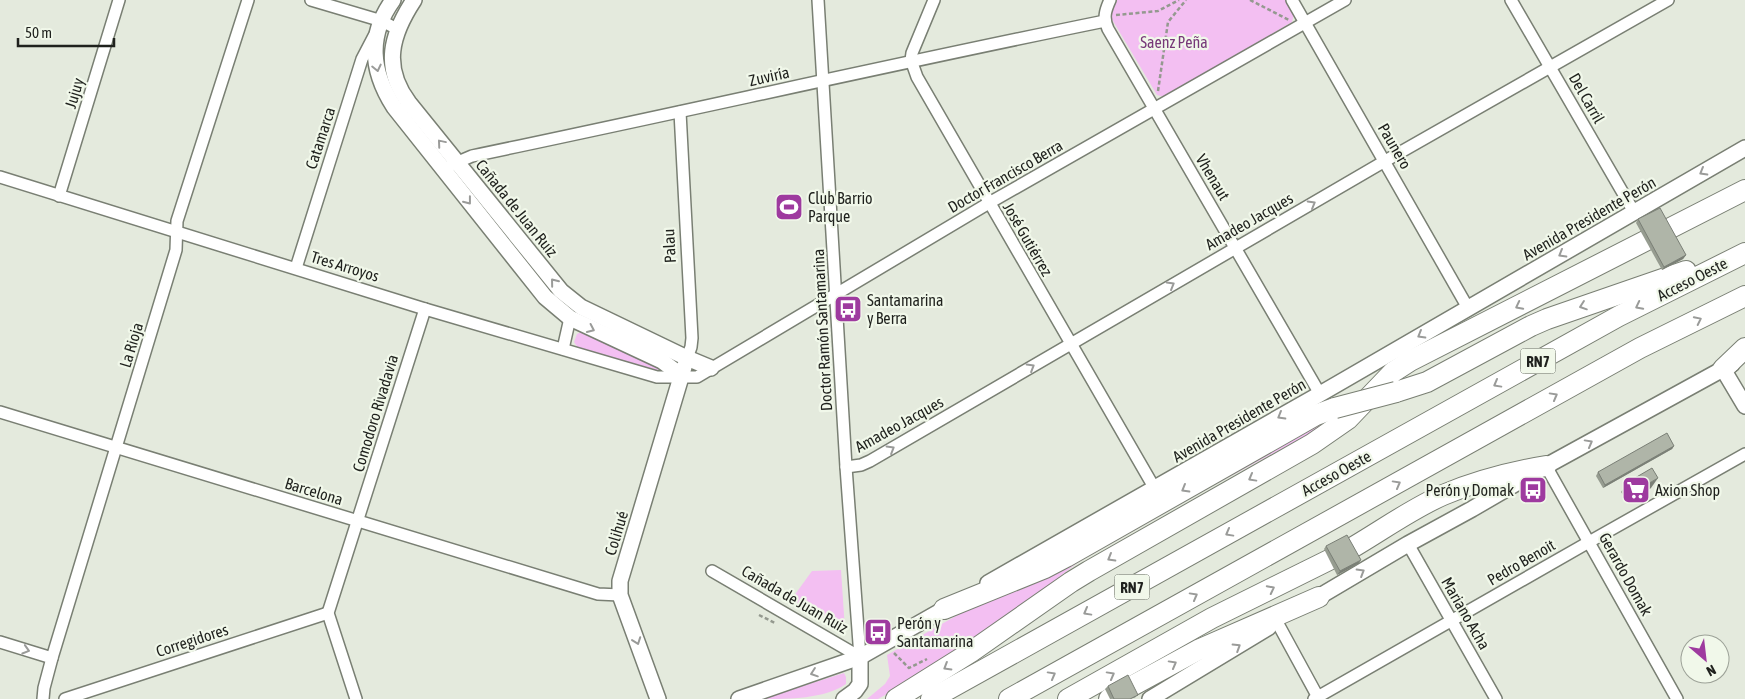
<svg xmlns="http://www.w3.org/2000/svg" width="1745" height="699" font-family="'Asap Condensed',sans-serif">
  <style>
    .green { fill: #f3bff2 }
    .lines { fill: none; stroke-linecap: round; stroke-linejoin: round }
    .street-casing { stroke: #797f73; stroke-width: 14 }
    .secondary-casing { stroke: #797f73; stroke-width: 18 }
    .highway-casing { stroke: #797f73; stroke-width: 22 }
    .path { stroke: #94998f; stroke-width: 2.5; stroke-dasharray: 4 2.5; stroke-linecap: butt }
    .street { stroke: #fff; stroke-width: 11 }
    .secondary { stroke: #fff; stroke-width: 15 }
    .highway { stroke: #fff; stroke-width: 20 }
    .highway-bridge-casing { stroke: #797f73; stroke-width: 22; stroke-linecap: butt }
    .highway-bridge { stroke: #fff; stroke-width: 20 }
    .wall { fill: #969c90 }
    .shaded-wall { fill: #7a7f76 }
    .building { fill: #afb5a8; stroke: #7a7f76 }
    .oneway { stroke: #9a9b99 }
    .labels { text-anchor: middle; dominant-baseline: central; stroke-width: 4.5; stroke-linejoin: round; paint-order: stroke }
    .shield { fill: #f1f8ea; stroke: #5e625a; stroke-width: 1 }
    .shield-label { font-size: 15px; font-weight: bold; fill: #1f211d }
    .park-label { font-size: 16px; fill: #773878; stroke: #f1f8ea }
    .street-label { font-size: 16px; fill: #1f211d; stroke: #f1f8ea }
    .poi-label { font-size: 16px; fill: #1f211d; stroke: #f1f8ea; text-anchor: start }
  </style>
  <rect width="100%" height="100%" fill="#e4eadd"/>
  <g class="green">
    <path d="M1117,0h169l8,14 -2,8 -128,75 -7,-2 -47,-79z"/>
    <path d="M581,332l77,35v5l-80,-24 -4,-6 3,-8z"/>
    <path d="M1347,408l-1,6 -130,70 -139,79 -70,55 -90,59 -39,22h-11l18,-15 5,-8 -3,-21 99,-56z"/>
    <path d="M841,570l4,60 -54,-30 21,-29z"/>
    <path d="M844,673l2,4v7c-22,15 -57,15 -84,15z"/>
  </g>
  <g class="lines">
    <defs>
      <g id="street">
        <path d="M311,0l71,21 15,8"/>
        <path d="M818,0l28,467 14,190"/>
        <path d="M934,0l-22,53 -1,7 6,17 238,412"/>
        <path d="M1110,0c-5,11 -7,18 -2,29l212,365"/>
        <path d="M1292,0l176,308"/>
        <path d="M1511,0l123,212"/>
        <path d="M680,112l12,226 -1,9 -4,11"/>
        <path d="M451,165l21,-9c211,-44 421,-92 633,-135"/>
        <path d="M0,177l425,132 232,68h40l292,-174 356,-203"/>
        <path d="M59,196l60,-196"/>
        <path d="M296,268l66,-209 12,-23"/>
        <path d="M563,349l7,-31"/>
        <path d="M0,412l598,182 22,1"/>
        <path d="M1546,466l131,233"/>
        <path d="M846,467l15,-2 9,-4 515,-300 283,-161"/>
        <path d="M1408,544l88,155"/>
        <path d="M712,571l148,86"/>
        <path d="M1277,622l42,77"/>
        <path d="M0,642l52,16"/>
        <path d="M43,699l1,-11 8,-30 124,-408 1,-29 71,-221"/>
        <path d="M65,699l263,-86"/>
        <path d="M356,699l-28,-86 97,-304"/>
        <path d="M1314,699l275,-157 156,-88"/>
      </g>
      <g id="secondary">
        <path d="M393,0c-26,36 -22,71 1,107l151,190 25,21 92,43 20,15"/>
        <path d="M414,0c-23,35 -32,67 -5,103l152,188 20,16 106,51 24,10"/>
        <path d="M1723,369l22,37"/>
        <path d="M988,583l332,-189 425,-246"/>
        <path d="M1310,602l98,-58 64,-35 74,-43 186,-102"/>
        <path d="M658,699l-38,-104v-14l64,-214"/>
        <path d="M739,699l121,-42 93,-53"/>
        <path d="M844,699l11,-8 5,-7v-27"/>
        <path d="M1150,699l119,-72"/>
      </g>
      <g id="highway">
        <path d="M1723,369l22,-21"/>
        <path d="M1396,392l31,-10 104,-56 16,-7 139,-48"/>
        <path d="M1350,549c31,-18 61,-40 93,-54 33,-14 68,-23 103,-29"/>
        <path d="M944,609l101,-41 21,-11 250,-142 19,-7"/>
        <path d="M1130,687l68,-37 121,-53"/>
        <path d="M896,699l75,-47 100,-70 18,-11 223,-127 36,-25 45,-47 17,-11 335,-171"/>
        <path d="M931,699l688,-383 126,-63"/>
        <path d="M1009,699l631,-351 105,-52"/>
        <path d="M1068,699l144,-81 117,-58"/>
        <path d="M1109,699l1,-1"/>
      </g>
    </defs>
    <use href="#street" class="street-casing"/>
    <use href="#secondary" class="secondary-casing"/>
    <use href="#highway" class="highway-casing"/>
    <g class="path">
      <path d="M1250,0l39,20"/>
      <path d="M1116,15l42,-4 21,-11"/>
      <path d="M1158,91l10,-69 18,-22"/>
      <path d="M759,615l16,8"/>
      <path d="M894,653l15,15 18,-9"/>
    </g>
    <use href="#street" class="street"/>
    <use href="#secondary" class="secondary"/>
    <use href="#highway" class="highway"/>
    <defs>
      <path id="highway-bridge" d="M1335,408l61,-16"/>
    </defs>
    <use href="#highway-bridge" class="highway-bridge-casing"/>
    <use href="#highway-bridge" class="highway-bridge"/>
  </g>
  <g class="wall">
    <path d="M1638,219l48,36 -3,4 -21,11 -26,-47z"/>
    <path d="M1674,446l-2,3 -69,39 -7,-12 2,-4z"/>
    <path d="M1628,482l23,6 -24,13 -6,-9z"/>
    <path d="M1326,546l32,18 -21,11 -13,-26z"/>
    <path d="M1108,686l28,12 -26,1 -5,-10z"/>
  </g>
  <g class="shaded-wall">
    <path d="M1686,255l-3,4 -21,11 2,-3z"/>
    <path d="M1674,446l-2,3 -69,39 2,-3z"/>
    <path d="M1658,478l-7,10 -24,13 7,-9z"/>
    <path d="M1361,560l-3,4 -21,11 3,-4z"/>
  </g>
  <g class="building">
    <path d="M1660,208l26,47 -22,12 -26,-48z"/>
    <path d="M1667,433l7,13 -69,39 -7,-13z"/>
    <path d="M1652,468l6,10 -24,14 -6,-10z"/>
    <path d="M1347,535l14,25 -21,11 -14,-25z"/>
    <path d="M1128,675l10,20 -8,4h-16l-6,-13z"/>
  </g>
  <defs><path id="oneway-chevron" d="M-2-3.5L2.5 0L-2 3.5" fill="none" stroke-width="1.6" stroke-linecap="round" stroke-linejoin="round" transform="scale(1.25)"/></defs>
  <g class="oneway">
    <use href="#oneway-chevron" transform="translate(377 68) rotate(77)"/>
    <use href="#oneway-chevron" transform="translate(441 143) rotate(-130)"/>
    <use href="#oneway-chevron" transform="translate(1703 172) rotate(150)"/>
    <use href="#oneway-chevron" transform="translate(468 201) rotate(52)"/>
    <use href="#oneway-chevron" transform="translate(1312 204) rotate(-30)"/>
    <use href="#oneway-chevron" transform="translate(1562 254) rotate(150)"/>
    <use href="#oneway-chevron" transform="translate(554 282) rotate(-129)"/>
    <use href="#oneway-chevron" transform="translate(1171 285) rotate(-30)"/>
    <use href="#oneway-chevron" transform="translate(1519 306) rotate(153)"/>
    <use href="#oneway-chevron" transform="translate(1583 306) rotate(161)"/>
    <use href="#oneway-chevron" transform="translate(1639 306) rotate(153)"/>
    <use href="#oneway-chevron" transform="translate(1698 320) rotate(-26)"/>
    <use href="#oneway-chevron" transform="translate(591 329) rotate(25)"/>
    <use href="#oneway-chevron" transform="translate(1421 335) rotate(150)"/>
    <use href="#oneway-chevron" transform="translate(1031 367) rotate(-31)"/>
    <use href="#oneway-chevron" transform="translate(1497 384) rotate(151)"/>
    <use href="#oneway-chevron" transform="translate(1554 396) rotate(-29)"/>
    <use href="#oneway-chevron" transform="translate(1281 416) rotate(150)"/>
    <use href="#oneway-chevron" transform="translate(1589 443) rotate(-29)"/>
    <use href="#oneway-chevron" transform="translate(891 449) rotate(-31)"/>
    <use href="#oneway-chevron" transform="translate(1252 478) rotate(151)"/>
    <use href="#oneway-chevron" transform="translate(1397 484) rotate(-29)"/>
    <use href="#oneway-chevron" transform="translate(1185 489) rotate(150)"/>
    <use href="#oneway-chevron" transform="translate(1229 533) rotate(151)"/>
    <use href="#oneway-chevron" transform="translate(1111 558) rotate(150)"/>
    <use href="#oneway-chevron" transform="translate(1361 572) rotate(-31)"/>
    <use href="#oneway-chevron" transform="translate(1271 589) rotate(-27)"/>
    <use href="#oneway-chevron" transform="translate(1194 596) rotate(-29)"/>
    <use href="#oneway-chevron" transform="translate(1087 612) rotate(151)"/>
    <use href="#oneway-chevron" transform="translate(637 641) rotate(70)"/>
    <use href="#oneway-chevron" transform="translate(1237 647) rotate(-32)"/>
    <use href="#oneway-chevron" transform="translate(26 650) rotate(17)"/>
    <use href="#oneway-chevron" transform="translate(1173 664) rotate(-29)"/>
    <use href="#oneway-chevron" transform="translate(947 667) rotate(149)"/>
    <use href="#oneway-chevron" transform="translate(814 673) rotate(161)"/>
    <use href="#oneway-chevron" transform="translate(1052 675) rotate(-29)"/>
    <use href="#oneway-chevron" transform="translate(1111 675) rotate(-29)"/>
  </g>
  <defs>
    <symbol id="stadium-square" viewBox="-11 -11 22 22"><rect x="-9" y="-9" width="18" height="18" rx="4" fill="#9e3a9f" stroke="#f1f8ea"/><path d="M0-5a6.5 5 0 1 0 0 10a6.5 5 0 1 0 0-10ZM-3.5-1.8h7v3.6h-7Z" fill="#fff"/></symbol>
    <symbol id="bus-square" viewBox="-11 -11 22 22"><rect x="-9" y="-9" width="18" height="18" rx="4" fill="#9e3a9f" stroke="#f1f8ea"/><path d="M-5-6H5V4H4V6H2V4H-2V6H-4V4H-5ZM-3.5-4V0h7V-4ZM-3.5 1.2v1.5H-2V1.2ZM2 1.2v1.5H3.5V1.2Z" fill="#fff"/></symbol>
    <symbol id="supermarket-square" viewBox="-11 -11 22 22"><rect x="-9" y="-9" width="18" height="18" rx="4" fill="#9e3a9f" stroke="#f1f8ea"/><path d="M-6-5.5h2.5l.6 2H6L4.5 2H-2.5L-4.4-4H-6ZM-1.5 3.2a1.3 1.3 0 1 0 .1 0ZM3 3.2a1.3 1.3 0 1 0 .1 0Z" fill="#fff"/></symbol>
  </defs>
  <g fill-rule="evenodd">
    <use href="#stadium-square" x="773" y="191" width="32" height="32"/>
    <use href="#bus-square" x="832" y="293" width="32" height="32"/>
    <use href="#bus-square" x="1517" y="474" width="32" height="32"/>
    <use href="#supermarket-square" x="1620" y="474" width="32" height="32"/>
    <use href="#bus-square" x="862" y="616" width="32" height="32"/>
  </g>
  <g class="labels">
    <g class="shield">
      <rect x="1520.5" y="348.5" width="35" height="25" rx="4"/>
      <rect x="1114.5" y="574.5" width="35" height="25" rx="4"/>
    </g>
    <g class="shield-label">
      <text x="1538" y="361">RN7</text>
      <text x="1132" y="587">RN7</text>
    </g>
    <g class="park-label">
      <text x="1174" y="42">Saenz Peña</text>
    </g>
    <g class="street-label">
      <text transform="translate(769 76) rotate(-13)">Zuviría</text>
      <text transform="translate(74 93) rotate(-73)">Jujuy</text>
      <text transform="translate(1587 98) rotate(60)">Del Carril</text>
      <text transform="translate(320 138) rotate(-72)">Catamarca</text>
      <text transform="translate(1395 146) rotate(60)">Paunero</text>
      <text transform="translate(1005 176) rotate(-30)">Doctor Francisco Berra</text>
      <text transform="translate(1213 177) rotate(59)">Vhenaut</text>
      <text transform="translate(517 208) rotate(51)">Cañada de Juan Ruiz</text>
      <text transform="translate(1589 218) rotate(-30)">Avenida Presidente Perón</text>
      <text transform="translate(1249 221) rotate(-30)">Amadeo Jacques</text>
      <text transform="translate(1028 239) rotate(60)">José Gutiérrez</text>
      <text transform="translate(669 246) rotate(-93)">Palau</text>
      <text transform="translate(345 266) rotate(17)">Tres Arroyos</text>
      <text transform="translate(1692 279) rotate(-27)">Acceso Oeste</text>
      <text transform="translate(822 330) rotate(-93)">Doctor Ramón Santamarina</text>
      <text transform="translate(131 345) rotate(-73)">La Rioja</text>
      <text transform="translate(375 413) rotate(-73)">Comodoro Rivadavia</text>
      <text transform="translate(1239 420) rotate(-30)">Avenida Presidente Perón</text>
      <text transform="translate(899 424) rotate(-29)">Amadeo Jacques</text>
      <text transform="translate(1336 473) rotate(-29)">Acceso Oeste</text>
      <text transform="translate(314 491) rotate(17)">Barcelona</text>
      <text transform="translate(616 533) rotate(-73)">Colihué</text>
      <text transform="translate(1521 562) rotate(-30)">Pedro Benoit</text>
      <text transform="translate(1626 574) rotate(61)">Gerardo Domak</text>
      <text transform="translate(795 599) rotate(30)">Cañada de Juan Ruiz</text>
      <text transform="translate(1466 613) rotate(60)">Mariano Acha</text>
      <text transform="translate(192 640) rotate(-18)">Corregidores</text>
    </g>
    <g class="poi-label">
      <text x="808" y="198">Club Barrio<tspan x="808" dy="18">Parque</tspan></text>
      <text x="867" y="300">Santamarina<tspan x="867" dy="18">y Berra</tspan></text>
      <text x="1514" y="490" text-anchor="end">Perón y Domak</text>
      <text x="1655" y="490">Axion Shop</text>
      <text x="897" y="623">Perón y<tspan x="897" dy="18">Santamarina</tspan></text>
    </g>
  </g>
  <g transform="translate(1705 659) rotate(152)"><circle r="24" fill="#f1f8ea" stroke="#9da298"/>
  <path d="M0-4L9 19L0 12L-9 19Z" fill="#9e3a9f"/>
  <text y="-8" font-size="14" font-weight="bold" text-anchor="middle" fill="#1f211d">N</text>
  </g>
  <path d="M18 38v8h96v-8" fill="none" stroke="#1f211d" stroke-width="2.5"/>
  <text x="25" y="38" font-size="15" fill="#1f211d" stroke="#f1f8ea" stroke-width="4" paint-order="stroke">50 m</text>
</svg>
